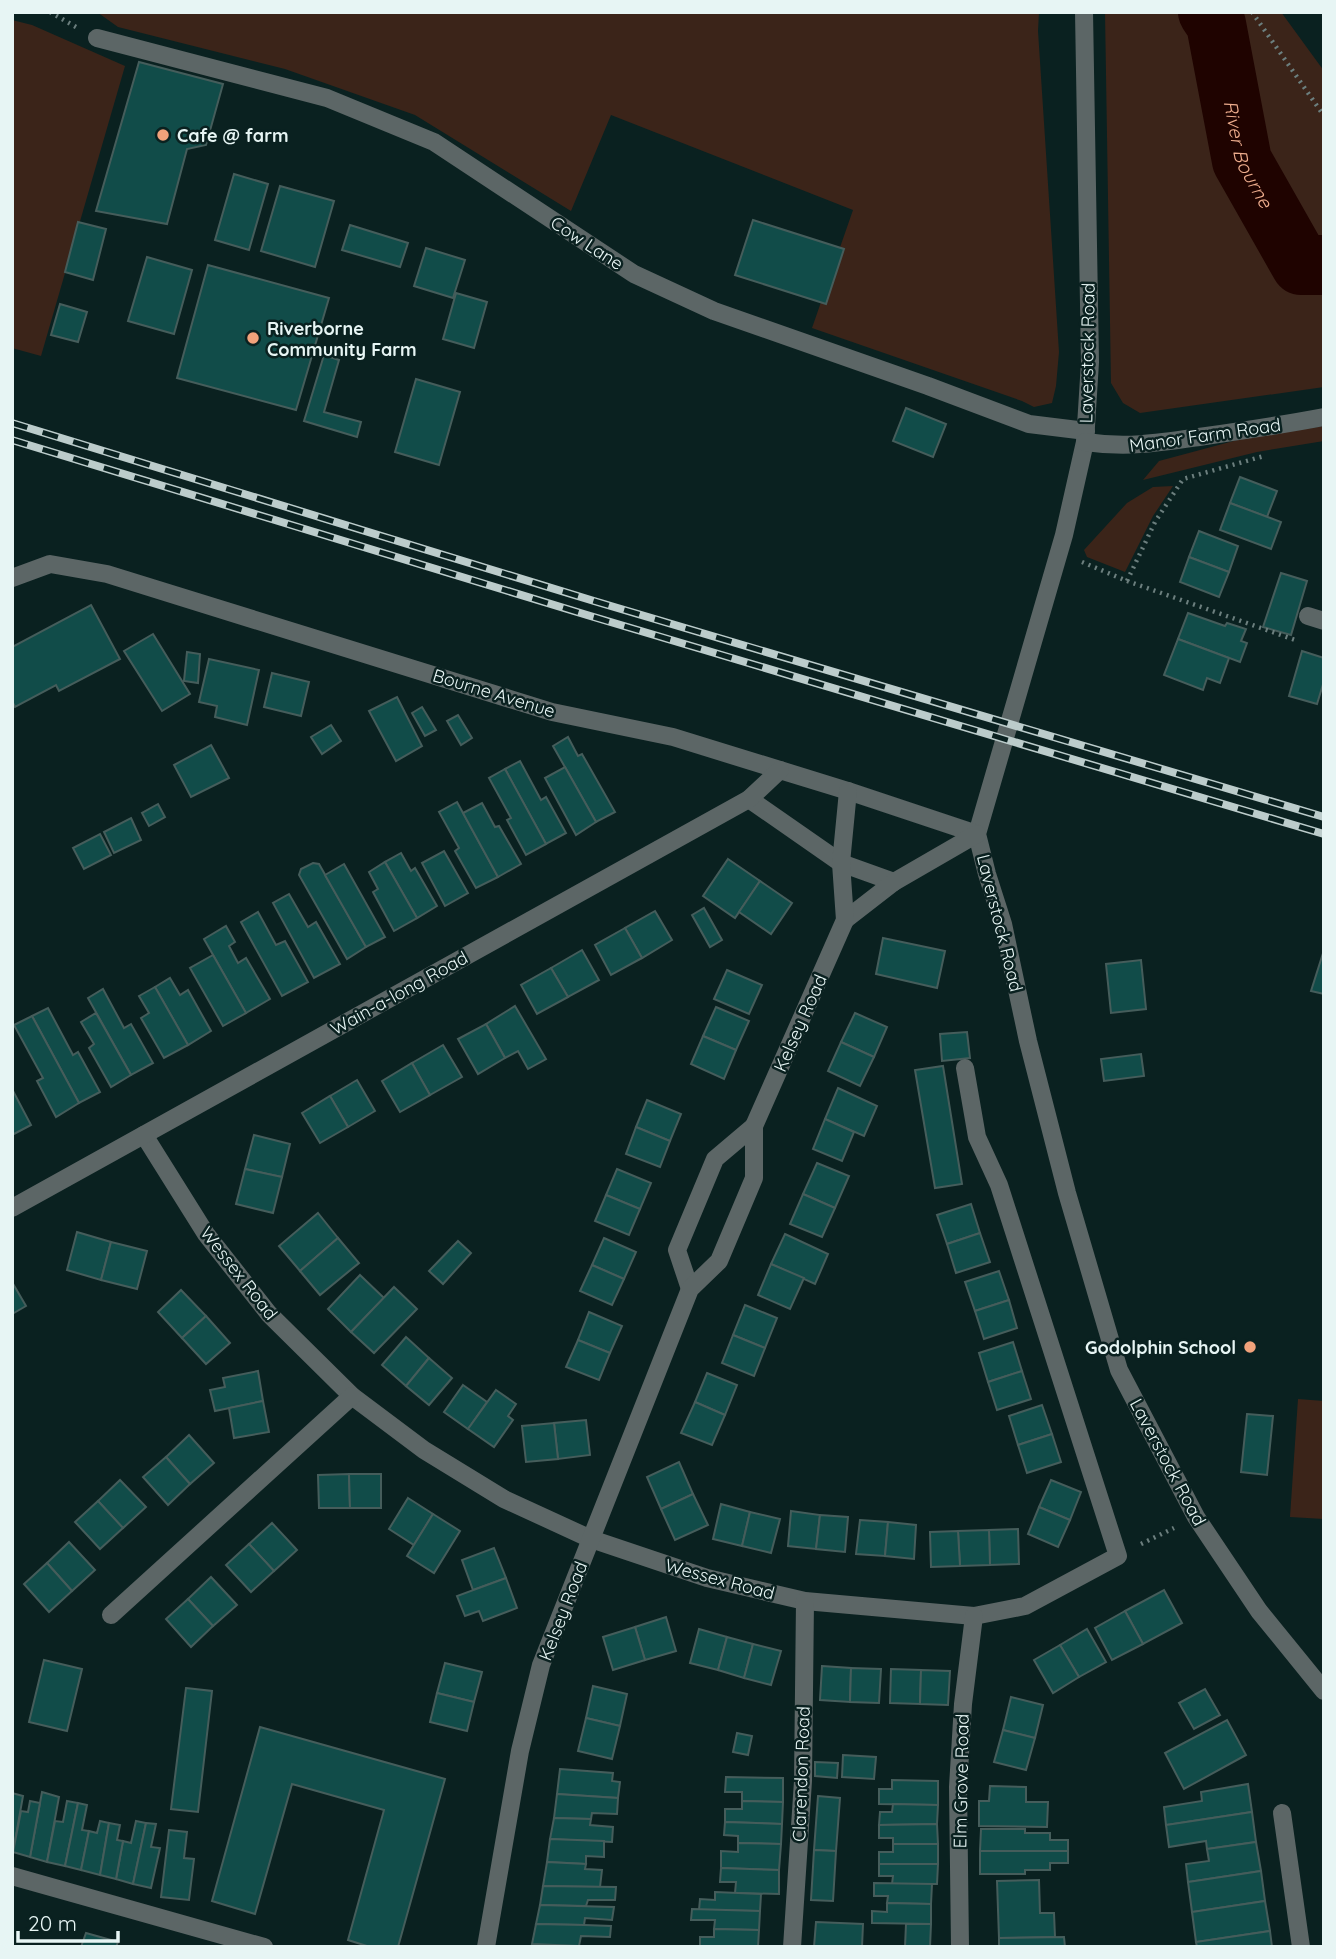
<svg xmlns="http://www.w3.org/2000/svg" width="1336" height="1959" font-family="Quicksand,sans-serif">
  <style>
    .green { fill: #3b2419 }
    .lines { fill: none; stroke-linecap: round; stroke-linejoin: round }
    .river { stroke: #1f0300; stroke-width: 60 }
    .building { fill: #114c49; stroke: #455d5b; stroke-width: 2 }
    .path { stroke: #6c7f7e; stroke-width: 4.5; stroke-dasharray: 2 5; stroke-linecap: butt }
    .minor { stroke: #5c6666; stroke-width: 18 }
    .rail-casing { stroke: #bccccb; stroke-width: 8 }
    .rail { stroke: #0a2120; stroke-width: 5; stroke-dasharray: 16; stroke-linecap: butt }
    .poi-dot { fill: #f1a27b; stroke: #0a2120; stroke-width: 2.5 }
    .labels { text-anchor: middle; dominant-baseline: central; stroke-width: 5; stroke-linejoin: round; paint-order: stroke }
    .poi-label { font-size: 18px; font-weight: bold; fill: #e7f5f4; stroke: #0a2120; text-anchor: start }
    .street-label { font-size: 18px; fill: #e7f5f4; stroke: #0a2120 }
    .water-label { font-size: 19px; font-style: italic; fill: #eead8d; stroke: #0a2120 }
  </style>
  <rect width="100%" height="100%" fill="#0a2120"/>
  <g class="green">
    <path d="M97,12h942l-1,19 21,321 -3,34 -4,17 -18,4 -12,-6 -210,-73 41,-118 -242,-95 -40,96 -156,-96 -130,-46 -167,-42z"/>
    <path d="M1105,12h176l43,59v316l-184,26 -17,-10 -12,-20z"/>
    <path d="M12,20l20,5 93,41 -84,290 -29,-8z"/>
    <path d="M1324,426v15l-67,11 -114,28 16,-19 82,-22z"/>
    <path d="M1173,486l-20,30 -28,56 -38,-15 -3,-7 43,-47 26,-16z"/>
    <path d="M1298,1399l26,2v118l-34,-2z"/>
  </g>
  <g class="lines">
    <path class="river" id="s1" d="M1208,12l8,12 26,137 59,104h23"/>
  </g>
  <g class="building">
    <path d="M139,62l84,22 -17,61 -19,4 -20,75 -71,-13z"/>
    <path d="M234,174l34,10 -19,66 -34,-10z"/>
    <path d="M280,186l54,15 -19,66 -54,-16z"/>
    <path d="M753,220l91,29 -18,55 -91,-29z"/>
    <path d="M78,222l28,7 -13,51 -28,-8z"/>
    <path d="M350,225l58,18 -8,24 -58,-17z"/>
    <path d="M426,248l39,12 -12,38 -39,-12z"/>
    <path d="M147,257l45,13 -18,64 -46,-13z"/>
    <path d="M208,265l121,33 -33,112 -119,-32z"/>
    <path d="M456,293l31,9 -13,46 -31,-9z"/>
    <path d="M60,304l27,8 -9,30 -27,-7z"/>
    <path d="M324,355l15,5 -15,52 37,10 -4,15 -53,-16z"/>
    <path d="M416,379l44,13 -21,73 -44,-13z"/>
    <path d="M906,408l40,16 -13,33 -40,-16z"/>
    <path d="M1240,477l37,14 -10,26 -37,-14z"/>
    <path d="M1230,503l51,19 -10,27 -51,-19z"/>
    <path d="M1199,531l39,15 -9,26 -40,-15z"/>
    <path d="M1189,557l40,15 -10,25 -39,-15z"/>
    <path d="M1281,573l26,8 -16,54 -28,-8z"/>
    <path d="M91,605l29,54 -61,32 -3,-6 -41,22 -3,-6v-54z"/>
    <path d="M1188,613l37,13 2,-3 19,6 -5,12 6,2 -7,19 -62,-23z"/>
    <path d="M153,634l37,60 -28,17 -38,-60z"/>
    <path d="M1178,639l51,19 -9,25 -13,-5 -4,12 -39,-15z"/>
    <path d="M1302,651l22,7v23l-7,23 -28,-8z"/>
    <path d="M187,652l13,2 -2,29 -14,-2z"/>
    <path d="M209,659l50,11 -12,55 -32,-8 2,-11 -18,-4z"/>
    <path d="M272,673l37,9 -8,34 -37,-9z"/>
    <path d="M397,697l25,49 -26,15 -27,-50z"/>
    <path d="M422,707l14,23 -11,6 -13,-23z"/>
    <path d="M458,715l14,23 -11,7 -14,-24z"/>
    <path d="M331,725l10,16 -19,13 -11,-17z"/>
    <path d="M568,737l10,19 4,-2 33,58 -19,10 -43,-76z"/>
    <path d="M211,745l18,33 -38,19 -17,-32z"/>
    <path d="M520,761l21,39 5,-3 20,36 -20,11 -41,-75z"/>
    <path d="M565,767l31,55 -20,13 -31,-57z"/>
    <path d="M505,769l41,75 -20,11 -19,-35 4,-2 -22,-40z"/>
    <path d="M457,802l41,75 -22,11 -21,-37 4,-3 -20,-36z"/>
    <path d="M482,803l13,24 4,-1 22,38 -23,13 -35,-64z"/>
    <path d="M158,804l7,13 -16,9 -7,-13z"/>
    <path d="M131,818l10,22 -27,13 -10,-21z"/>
    <path d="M100,834l11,21 -27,14 -11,-21z"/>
    <path d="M444,851l24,42 -23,13 -23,-43z"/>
    <path d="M401,853l10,18 4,-3 22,38 -20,12 -32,-56z"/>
    <path d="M728,859l32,22 -25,37 -32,-22z"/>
    <path d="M385,862l32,56 -23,13 -21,-39 5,-3 -9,-17z"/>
    <path d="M313,863l6,1 47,83 -19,12 -48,-84 2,-6z"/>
    <path d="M344,864l41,73 -19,10 -41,-72z"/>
    <path d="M760,881l32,22 -21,31 -32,-22z"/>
    <path d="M289,894l19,33 8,-5 24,42 -26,14 -41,-75z"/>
    <path d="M704,908l18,32 -12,7 -18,-32z"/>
    <path d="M655,911l17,29 -30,18 -17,-30z"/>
    <path d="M258,912l18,33 9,-4 23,41 -26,14 -41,-74z"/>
    <path d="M226,926l9,16 -6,4 9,17 8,-5 24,41 -24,14 -42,-74z"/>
    <path d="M625,928l17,30 -31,17 -16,-30z"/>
    <path d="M883,938l62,13 -8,37 -61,-14z"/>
    <path d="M582,950l17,30 -31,17 -17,-29z"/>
    <path d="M1324,950v44l-13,-3z"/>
    <path d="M213,955l33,58 -23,13 -33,-58z"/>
    <path d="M1141,960l5,49 -35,4 -5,-49z"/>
    <path d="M551,968l17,29 -31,17 -16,-29z"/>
    <path d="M727,970l35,15 -13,29 -35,-15z"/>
    <path d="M170,978l10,17 8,-5 23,41 -23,14 -33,-58z"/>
    <path d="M155,987l33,58 -24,13 -23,-40 8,-5 -10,-17z"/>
    <path d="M103,989l21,39 7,-4 22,39 -22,12 -43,-77z"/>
    <path d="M515,1006l31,53 -18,10 -10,-18 -13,7 -19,-34z"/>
    <path d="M716,1007l33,14 -13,29 -33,-14z"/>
    <path d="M48,1008l25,47 5,-3 22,40 -21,11 -47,-87z"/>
    <path d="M96,1013l35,62 -20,12 -22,-39 5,-4 -13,-22z"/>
    <path d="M855,1013l32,14 -13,30 -33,-15z"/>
    <path d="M32,1016l47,87 -23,14 -19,-36 6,-3 -29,-53z"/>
    <path d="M486,1024l19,34 -27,16 -20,-35z"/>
    <path d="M967,1032l3,26 -28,3 -2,-27z"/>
    <path d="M703,1036l33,14 -12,29 -33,-15z"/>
    <path d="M841,1042l33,15 -14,29 -32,-15z"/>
    <path d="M443,1045l19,32 -32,18 -18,-32z"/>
    <path d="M1141,1054l3,22 -40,5 -3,-22z"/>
    <path d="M412,1063l18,32 -30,17 -18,-31z"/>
    <path d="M943,1066l19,118 -27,4 -20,-118z"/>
    <path d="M357,1080l18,31 -27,16 -18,-31z"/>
    <path d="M838,1088l39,18 -13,30 -39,-17z"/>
    <path d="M12,1089l19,36 -19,10z"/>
    <path d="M330,1096l18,31 -28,16 -18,-30z"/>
    <path d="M647,1100l34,14 -11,27 -34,-14z"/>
    <path d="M825,1119l29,13 -12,29 -29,-12z"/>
    <path d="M636,1127l34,14 -10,26 -34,-13z"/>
    <path d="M254,1135l36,9 -8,33 -37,-8z"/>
    <path d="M817,1163l32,13 -14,32 -32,-14z"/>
    <path d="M245,1169l37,8 -9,36 -37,-9z"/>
    <path d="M617,1169l34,14 -11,26 -34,-14z"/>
    <path d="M803,1194l32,14 -13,29 -32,-13z"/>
    <path d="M606,1195l34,14 -11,26 -34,-14z"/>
    <path d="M971,1204l9,29 -33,11 -10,-29z"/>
    <path d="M318,1213l20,25 -38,33 -21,-25z"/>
    <path d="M77,1232l34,10 -10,38 -34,-10z"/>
    <path d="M980,1233l10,29 -34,11 -9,-29z"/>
    <path d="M785,1234l43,20 -13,30 -44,-20z"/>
    <path d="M338,1238l21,25 -39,32 -20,-24z"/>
    <path d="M604,1238l32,14 -12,27 -32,-14z"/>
    <path d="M458,1241l13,12 -28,31 -14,-13z"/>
    <path d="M111,1242l36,9 -10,38 -36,-9z"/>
    <path d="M771,1264l33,14 -14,31 -32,-14z"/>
    <path d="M592,1265l32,14 -12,26 -32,-14z"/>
    <path d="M999,1271l10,29 -34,11 -10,-29z"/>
    <path d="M360,1275l24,23 -33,34 -23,-23z"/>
    <path d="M12,1282l14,24 -14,8z"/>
    <path d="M394,1287l23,22 -43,44 -23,-21z"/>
    <path d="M181,1290l25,26 -24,22 -24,-26z"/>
    <path d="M1009,1300l8,28 -33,11 -9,-28z"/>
    <path d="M745,1305l32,13 -12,30 -32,-13z"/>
    <path d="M589,1312l33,14 -12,27 -32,-13z"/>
    <path d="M206,1316l24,27 -24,21 -24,-26z"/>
    <path d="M733,1335l32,13 -11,28 -32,-13z"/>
    <path d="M406,1337l23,21 -23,28 -24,-21z"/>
    <path d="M578,1340l32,13 -11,27 -33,-13z"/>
    <path d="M1013,1342l9,29 -34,11 -9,-29z"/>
    <path d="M429,1358l23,20 -23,27 -23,-19z"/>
    <path d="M258,1371l5,30 -48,10 -5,-21 15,-3 -2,-9z"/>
    <path d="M1022,1371l9,28 -34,11 -9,-28z"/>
    <path d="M707,1373l30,12 -12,30 -30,-13z"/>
    <path d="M463,1385l24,17 -19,27 -24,-17z"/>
    <path d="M496,1390l20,14 -8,12 5,4 -19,27 -26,-18z"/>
    <path d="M263,1401l6,31 -35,6 -5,-30z"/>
    <path d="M695,1402l30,13 -13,30 -31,-12z"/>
    <path d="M1042,1405l10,29 -34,11 -9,-29z"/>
    <path d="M1247,1414l26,2 -6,59 -26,-3z"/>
    <path d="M586,1420l4,35 -32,4 -4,-36z"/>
    <path d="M554,1423l4,36 -32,3 -4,-36z"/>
    <path d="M1052,1434l9,28 -34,11 -9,-28z"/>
    <path d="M189,1435l25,28 -24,21 -24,-27z"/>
    <path d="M166,1457l24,27 -22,21 -25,-28z"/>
    <path d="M679,1462l14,32 -32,15 -14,-32z"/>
    <path d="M349,1474l1,34h-31l-1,-33z"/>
    <path d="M349,1474h32v34h-31z"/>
    <path d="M120,1480l26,27 -23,21 -25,-27z"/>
    <path d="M1051,1480l30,12 -11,28 -31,-13z"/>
    <path d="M693,1494l15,31 -33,15 -14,-31z"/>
    <path d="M408,1498l25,16 -19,31 -25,-16z"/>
    <path d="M98,1501l25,27 -23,21 -25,-27z"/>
    <path d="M721,1504l29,8 -8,34 -29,-7z"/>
    <path d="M1039,1507l31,13 -12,27 -30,-13z"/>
    <path d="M791,1511l29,4 -4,34 -28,-3z"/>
    <path d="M750,1512l30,7 -9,34 -29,-7z"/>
    <path d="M433,1514l27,17 -26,42 -27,-17z"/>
    <path d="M820,1515l28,2 -3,35 -29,-3z"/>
    <path d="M860,1520l28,2 -3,34 -29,-2z"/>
    <path d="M888,1522l28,3 -2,34 -29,-3z"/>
    <path d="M272,1523l25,27 -23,21 -25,-27z"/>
    <path d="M1018,1529l1,35 -29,1 -1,-35z"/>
    <path d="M989,1530l1,35 -30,1 -2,-35z"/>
    <path d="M958,1531l2,35 -29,1 -1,-35z"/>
    <path d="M69,1542l26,28 -23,21 -25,-28z"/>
    <path d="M249,1544l25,27 -23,21 -25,-27z"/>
    <path d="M494,1548l12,30 -33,12 -11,-30z"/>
    <path d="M47,1563l25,28 -23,21 -25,-28z"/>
    <path d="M211,1577l26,28 -24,21 -25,-27z"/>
    <path d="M506,1578l11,30 -34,13 -4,-10 -14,5 -8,-20z"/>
    <path d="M1164,1590l18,33 -39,21 -18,-33z"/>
    <path d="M188,1599l25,27 -22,21 -25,-28z"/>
    <path d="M1125,1611l18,33 -31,16 -17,-32z"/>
    <path d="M666,1617l10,34 -31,9 -10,-33z"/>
    <path d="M635,1627l10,33 -32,10 -10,-33z"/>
    <path d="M699,1629l28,8 -9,33 -28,-7z"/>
    <path d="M1087,1629l19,33 -27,15 -19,-32z"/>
    <path d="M727,1637l26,7 -9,34 -26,-8z"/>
    <path d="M753,1644l28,7 -10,34 -27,-7z"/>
    <path d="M1060,1645l19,32 -26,16 -19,-33z"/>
    <path d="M44,1660l38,9 -15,62 -38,-9z"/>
    <path d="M445,1663l37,9 -8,30 -37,-9z"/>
    <path d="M822,1666l29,2 -1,34 -30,-2z"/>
    <path d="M851,1668l30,1 -2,34 -29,-1z"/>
    <path d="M891,1669l30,1 -1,34 -30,-1z"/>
    <path d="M921,1670l29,1 -2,34 -28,-1z"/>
    <path d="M593,1686l34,8 -7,32 -34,-8z"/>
    <path d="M186,1688l26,3 -14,121 -27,-3z"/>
    <path d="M1205,1689l15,26 -26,14 -15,-26z"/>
    <path d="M437,1693l37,9 -7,29 -37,-9z"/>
    <path d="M1011,1697l32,8 -8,33 -32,-8z"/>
    <path d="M586,1718l34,8 -8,33 -34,-8z"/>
    <path d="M1227,1720l19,35 -62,34 -19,-36z"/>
    <path d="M260,1727l185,52 -47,168h-28l-22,-7 36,-130 -92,-26 -37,130 -43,-13z"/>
    <path d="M1003,1730l32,8 -9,32 -32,-8z"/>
    <path d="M737,1733l15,3 -4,19 -15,-3z"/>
    <path d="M843,1755l33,2 -2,22 -32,-2z"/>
    <path d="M815,1762l23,1 -1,15 -22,-2z"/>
    <path d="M560,1769l53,4 -1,8 8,1 -2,16 -61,-4z"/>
    <path d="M726,1777l57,1v24l-41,-1v-9h-17z"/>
    <path d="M892,1780l46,1v24l-59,-1v-15h13z"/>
    <path d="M1248,1784l4,28 -86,13 -2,-18 38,-6 -1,-9z"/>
    <path d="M990,1786l36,1v15h22l-1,25 -68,-1v-25h10z"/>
    <path d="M42,1792l17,5 -12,65 -17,-5z"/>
    <path d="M12,1793l11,3 -10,56h-1z"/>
    <path d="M557,1794l61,4 -1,16 -25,-1 -1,6 -37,-1z"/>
    <path d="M818,1796l22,2 -4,53 -22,-1z"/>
    <path d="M30,1801l10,2 -10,54 -17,-5 8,-41 7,1z"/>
    <path d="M67,1801l11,2 -13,63 -18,-4 8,-41 8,1z"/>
    <path d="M742,1801l41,1 -1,22 -57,-2v-13h17z"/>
    <path d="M78,1803l9,2 -5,25 7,1 -8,39 -16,-4z"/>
    <path d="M893,1804l45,1 -1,19 -58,1 1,-13h12z"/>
    <path d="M1252,1812l4,30 -49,7 -1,-8 -37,6 -3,-22z"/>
    <path d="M554,1818l37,1 -1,6 23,2 -1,15 -62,-3z"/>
    <path d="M100,1821l9,2 -9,52 -19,-5 8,-39 8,2z"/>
    <path d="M136,1821l10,2 -13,61 -17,-5 7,-38 8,2z"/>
    <path d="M725,1822l57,2 -1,20 -43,-1v-7l-14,-1z"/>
    <path d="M109,1823l11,2 -3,15 6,1 -7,38 -16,-4z"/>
    <path d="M146,1823l10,1 -5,23 9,1 -9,40 -18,-4z"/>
    <path d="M937,1824l1,20h-45v-6h-14v-13z"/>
    <path d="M981,1829h44v4h25v7h18v11h-88z"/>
    <path d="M169,1830l18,2 -3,26 10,1 -5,41 -28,-3z"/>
    <path d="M550,1839l54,2v16l-18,-1v8l-39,-2z"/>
    <path d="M1256,1842l5,29 -73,11 -2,-18 23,-3 -2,-12z"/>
    <path d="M738,1843l43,1 -2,26 -58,-2v-17l17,1z"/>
    <path d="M893,1844h45v20h-59v-12h14z"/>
    <path d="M814,1850l22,1 -3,50 -22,-1z"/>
    <path d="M980,1851h88v12h-18v7h-25v4h-45z"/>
    <path d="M547,1862l39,2 -1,5 17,1 -2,17 -57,-1z"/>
    <path d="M879,1864h59l-1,20h-45l1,-8h-14z"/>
    <path d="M721,1868l58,2v24l-44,-1 1,-11h-16z"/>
    <path d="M1261,1871l4,30 -73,11 -4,-30z"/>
    <path d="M1039,1880l1,33h14l1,24 -56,1 -2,-57z"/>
    <path d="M874,1883l58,1 -1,20 -44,-1 1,-7h-14z"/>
    <path d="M543,1886l73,1 -1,13h-27l-2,6 -46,-1z"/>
    <path d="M715,1892l46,2 -1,17 -61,-1 1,-11 15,1z"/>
    <path d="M1265,1901l5,30 -74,11 -4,-30z"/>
    <path d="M887,1903l44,1v20l-59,-1v-12l15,1z"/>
    <path d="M540,1905l74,2 -2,13 -27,-2 -1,7 -48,-1z"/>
    <path d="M692,1909l68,2 -1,19 -45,-1 1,-9h-24z"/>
    <path d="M816,1922l47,2 -1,23h-48z"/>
    <path d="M536,1924l48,1 27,1 -1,11 -29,-1 -2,10 -47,-2z"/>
    <path d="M906,1924h25l-1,23h-25z"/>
    <path d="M714,1929l45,1 -1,17h-58v-10h14z"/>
    <path d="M1270,1931l2,16h-75l-1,-5z"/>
    <path d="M86,1933l32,9 -2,5h-35z"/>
    <path d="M1064,1937l1,10h-66v-9z"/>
  </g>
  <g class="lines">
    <g class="path">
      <path d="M50,12l26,15"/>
      <path d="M1252,12l72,104"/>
      <path d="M1082,562l45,19 28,-59 28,-43 81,-23"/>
      <path d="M1127,581l171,60"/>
      <path d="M1141,1544l33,-16"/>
    </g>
    <g class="minor">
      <path d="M1084,12l6,350 -5,80 -21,93 -87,299 10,40 16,50 25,117 39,152 52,177 77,147 63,94 65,80"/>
      <path d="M97,38l230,60 107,44 200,132 80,37 214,75 101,38 57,7"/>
      <path d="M1085,442c42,6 73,1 114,-5 42,-6 83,-12 125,-20"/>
      <path d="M12,578l38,-14 57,10 445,138 121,25 175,54 129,43"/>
      <path d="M1308,616l16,5"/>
      <path d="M749,799l92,64 53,19"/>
      <path d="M845,920l49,-38 83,-48"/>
      <path d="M144,1135l62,99 63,80 83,82 72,54 80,49 87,40 116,39 98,23 169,15 51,-10 93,-50 -119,-371 -22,-48 -12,-69"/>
      <path d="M12,1208l737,-409 31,-29"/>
      <path d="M690,1289l-13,-39 38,-91 39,-33"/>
      <path d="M111,1615l241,-219"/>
      <path d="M1282,1813l19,134"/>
      <path d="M12,1876l252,71"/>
      <path d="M486,1947l34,-196 21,-86 149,-376 29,-28 35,-83v-52l91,-206 -4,-57 7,-72"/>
      <path d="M792,1947l11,-166 2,-180"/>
      <path d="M960,1947l-2,-160 5,-83 11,-88"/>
    </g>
    <defs>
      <g id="rail">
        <path d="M12,423l582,178 730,216"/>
        <path d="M12,440l575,175 737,219"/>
      </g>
    </defs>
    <use href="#rail" class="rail-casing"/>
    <use href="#rail" class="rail"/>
  </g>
  <g class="poi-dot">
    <circle cx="163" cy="135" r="7"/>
    <circle cx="253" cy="338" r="7"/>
    <circle cx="1250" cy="1347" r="7"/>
  </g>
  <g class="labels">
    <g class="poi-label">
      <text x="177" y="135">Cafe @ farm</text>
      <text x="267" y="328">Riverborne<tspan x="267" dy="21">Community Farm</tspan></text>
      <text x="1236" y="1347" text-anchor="end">Godolphin School</text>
    </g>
    <g class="street-label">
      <text transform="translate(587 243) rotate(33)">Cow Lane</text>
      <text transform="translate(1087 353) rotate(-89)">Laverstock Road</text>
      <text transform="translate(1205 435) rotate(-8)">Manor Farm Road</text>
      <text transform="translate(494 693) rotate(17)">Bourne Avenue</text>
      <text transform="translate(1000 923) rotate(76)">Laverstock Road</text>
      <text transform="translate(399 993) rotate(-29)">Wain-a-long Road</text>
      <text transform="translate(800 1023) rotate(-66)">Kelsey Road</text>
      <text transform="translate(239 1273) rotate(52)">Wessex Road</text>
      <text transform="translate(1168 1462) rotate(62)">Laverstock Road</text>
      <text transform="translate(720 1579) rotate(15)">Wessex Road</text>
      <text transform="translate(563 1611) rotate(-69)">Kelsey Road</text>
      <text transform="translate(801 1774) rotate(-88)">Clarendon Road</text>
      <text transform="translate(961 1781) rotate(-89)">Elm Grove Road</text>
    </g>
    <g class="water-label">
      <text stroke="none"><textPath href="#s1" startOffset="149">River Bourne</textPath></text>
    </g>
  </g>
  <rect width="1336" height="1959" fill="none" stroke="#e7f5f4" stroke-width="28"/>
  <path d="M18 1931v10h100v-10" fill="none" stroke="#e7f5f4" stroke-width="3.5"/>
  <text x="28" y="1931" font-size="21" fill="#e7f5f4" stroke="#0a2120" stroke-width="5" paint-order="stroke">20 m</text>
</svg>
